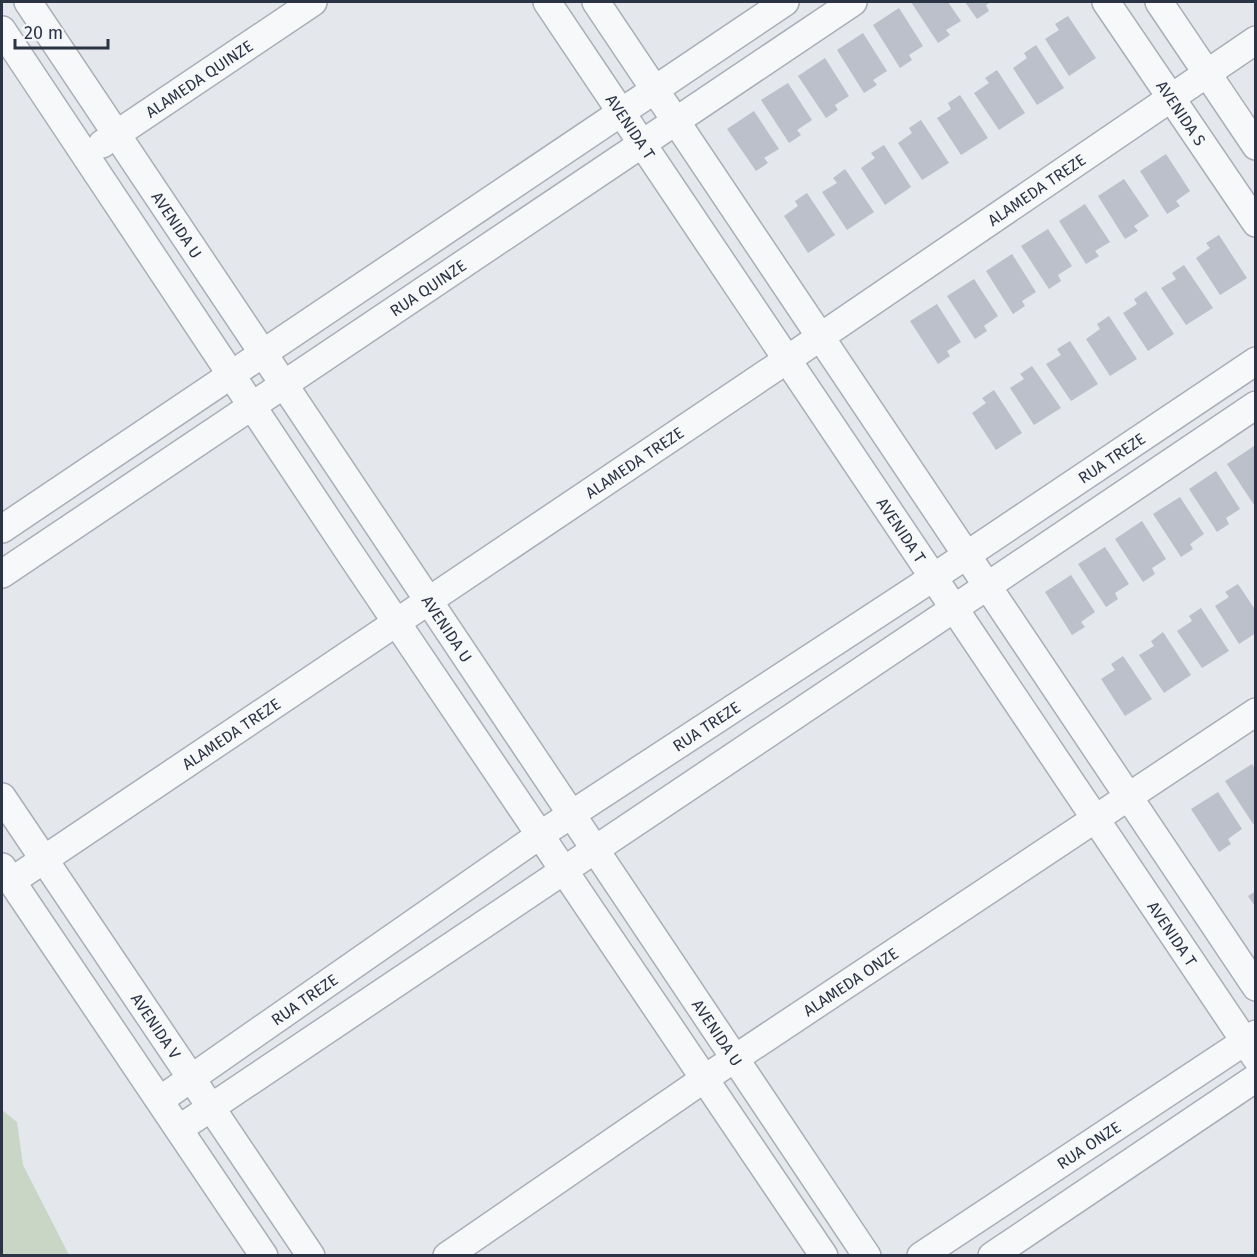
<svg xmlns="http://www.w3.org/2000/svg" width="1257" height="1257" font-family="'Fira Sans',sans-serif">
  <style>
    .green { fill: #c9d6c5 }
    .building { fill: #bbc0ca }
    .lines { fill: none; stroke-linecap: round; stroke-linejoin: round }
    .street-casing { stroke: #a9aeb7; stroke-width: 30 }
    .street { stroke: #f7f8fa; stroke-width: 27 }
    .labels { text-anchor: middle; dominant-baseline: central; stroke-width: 4.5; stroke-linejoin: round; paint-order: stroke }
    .street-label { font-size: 16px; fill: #2b3445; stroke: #f4f6f9 }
  </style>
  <rect width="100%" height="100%" fill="#e4e7ec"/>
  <path class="green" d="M2,1110l15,12 6,43 46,90h-67z"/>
  <g class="building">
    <path d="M911,2h37l13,19 -15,9 4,5 -12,8z"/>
    <path d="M965,2h26l-5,3 3,6 -12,8z"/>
    <path d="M899,8l24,38 -14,9 3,5 -12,8 -27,-43z"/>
    <path d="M1068,16l28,42 -27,18 -24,-37 14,-9 -4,-6z"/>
    <path d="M863,33l24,38 -14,9 4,5 -13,8 -27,-43z"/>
    <path d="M1036,45l28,43 -27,17 -24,-37 14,-10 -3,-5z"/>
    <path d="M825,58l24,38 -14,9 3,5 -12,8 -28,-42z"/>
    <path d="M997,70l28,43 -26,17 -25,-37 15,-10 -4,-5z"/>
    <path d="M788,83l24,37 -15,10 4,5 -12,8 -28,-43z"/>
    <path d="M960,95l28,43 -27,17 -24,-37 14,-9 -3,-6z"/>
    <path d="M754,111l25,38 -15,9 4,5 -12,8 -29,-42z"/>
    <path d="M921,120l28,43 -27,17 -24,-37 14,-10 -3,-5z"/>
    <path d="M884,145l27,42 -26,18 -24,-37 14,-10 -4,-5z"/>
    <path d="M1166,154l24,37 -14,10 4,5 -13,8 -27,-43z"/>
    <path d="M845,169l29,43 -27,18 -25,-38 15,-9 -4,-5z"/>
    <path d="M1124,179l25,37 -15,10 4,5 -13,8 -27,-43z"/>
    <path d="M807,193l28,42 -27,18 -24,-37 14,-10 -3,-5z"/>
    <path d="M1085,204l25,38 -15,9 4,5 -13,8 -27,-43z"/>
    <path d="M1048,229l24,37 -14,9 3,6 -12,8 -28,-43z"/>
    <path d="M1219,235l28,43 -27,17 -24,-37 14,-10 -4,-5z"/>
    <path d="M1012,254l24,38 -14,9 3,5 -12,8 -27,-43z"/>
    <path d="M1184,265l29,43 -27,17 -25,-37 15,-9 -4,-6z"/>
    <path d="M974,279l24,37 -14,10 3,5 -12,8 -28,-43z"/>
    <path d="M1146,291l28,43 -26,17 -25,-38 14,-9 -3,-5z"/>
    <path d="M937,304l24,38 -14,9 3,5 -12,8 -28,-43z"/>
    <path d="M1109,316l28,43 -27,17 -24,-37 14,-10 -3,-5z"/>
    <path d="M1070,341l28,43 -27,17 -25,-37 15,-9 -4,-6z"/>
    <path d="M1032,366l29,42 -27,17 -24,-37 14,-9 -4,-5z"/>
    <path d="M994,390l28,43 -26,17 -24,-37 14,-10 -4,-5z"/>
    <path d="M1254,446l2,3v59l-29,-44z"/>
    <path d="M1216,471l24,38 -14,9 3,6 -12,8 -28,-43z"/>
    <path d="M1180,497l24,37 -14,10 3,5 -12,8 -28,-43z"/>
    <path d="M1142,521l24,38 -14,9 3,6 -12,8 -28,-43z"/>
    <path d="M1105,547l24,37 -14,9 3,6 -12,8 -28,-43z"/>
    <path d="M1071,575l24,37 -14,10 4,5 -13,8 -27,-43z"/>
    <path d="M1238,584l18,27v22l-17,11 -24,-38 14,-9 -4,-5z"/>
    <path d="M1201,608l28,43 -27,17 -25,-37 15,-10 -3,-5z"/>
    <path d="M1163,632l28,43 -27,18 -25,-38 15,-9 -3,-5z"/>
    <path d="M1123,656l29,43 -27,17 -24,-37 14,-9 -4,-6z"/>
    <path d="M1252,764l4,6v52l-3,2 -28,-43z"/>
    <path d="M1218,792l24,37 -14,10 3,5 -12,8 -28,-43z"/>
    <path d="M1256,891v17l-8,-12z"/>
  </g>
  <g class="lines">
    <defs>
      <g id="street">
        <path id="s1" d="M28,2l839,1254"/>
        <path id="s2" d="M547,2l709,1056"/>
        <path d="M596,2l660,985"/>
        <path id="s3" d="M1106,2l150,221"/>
        <path d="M1159,2l97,144"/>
        <path d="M2,30l349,525 473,701"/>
        <path id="s4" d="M102,144l211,-142"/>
        <path d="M2,529l783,-527"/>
        <path id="s5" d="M2,574l851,-572"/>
        <path id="s6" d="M2,797l309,459"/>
        <path d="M2,867l262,389"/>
        <path id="s7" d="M12,881l776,-522 468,-319"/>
        <path id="s8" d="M160,1100l380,-265 394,-258 322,-216"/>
        <path d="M179,1129c357,-243 719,-481 1077,-724"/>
        <path id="s9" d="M447,1256l257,-177 552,-367"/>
        <path id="s10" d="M921,1256l335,-222"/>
        <path d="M992,1256l264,-178"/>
      </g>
    </defs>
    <use href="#street" class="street-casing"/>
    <use href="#street" class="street"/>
  </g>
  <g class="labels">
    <g class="street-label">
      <text stroke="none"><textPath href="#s4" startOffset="117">ALAMEDA QUINZE</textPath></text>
      <text stroke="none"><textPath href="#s3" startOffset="134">AVENIDA S</textPath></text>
      <text stroke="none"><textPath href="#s2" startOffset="150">AVENIDA T</textPath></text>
      <text stroke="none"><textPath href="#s7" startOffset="1236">ALAMEDA TREZE</textPath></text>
      <text stroke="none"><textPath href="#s1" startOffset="268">AVENIDA U</textPath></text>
      <text stroke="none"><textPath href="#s5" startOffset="513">RUA QUINZE</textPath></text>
      <text stroke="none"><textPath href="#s8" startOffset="1148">RUA TREZE</textPath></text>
      <text stroke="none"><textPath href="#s7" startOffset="750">ALAMEDA TREZE</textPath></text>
      <text stroke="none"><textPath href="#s2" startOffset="636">AVENIDA T</textPath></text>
      <text stroke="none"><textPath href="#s1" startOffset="754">AVENIDA U</textPath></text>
      <text stroke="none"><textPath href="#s8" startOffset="662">RUA TREZE</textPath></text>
      <text stroke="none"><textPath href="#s7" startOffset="264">ALAMEDA TREZE</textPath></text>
      <text stroke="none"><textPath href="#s2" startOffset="1122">AVENIDA T</textPath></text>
      <text stroke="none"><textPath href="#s9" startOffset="488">ALAMEDA ONZE</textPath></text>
      <text stroke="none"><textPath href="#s8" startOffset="176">RUA TREZE</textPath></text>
      <text stroke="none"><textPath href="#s6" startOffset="276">AVENIDA V</textPath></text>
      <text stroke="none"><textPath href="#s1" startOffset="1240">AVENIDA U</textPath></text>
      <text stroke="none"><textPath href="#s10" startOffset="201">RUA ONZE</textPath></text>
    </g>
  </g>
  <rect width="1257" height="1257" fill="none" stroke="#2b3445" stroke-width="6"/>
  <path d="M15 39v9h93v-9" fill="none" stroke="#2b3445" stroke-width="3"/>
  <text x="24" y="39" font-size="18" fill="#2b3445" stroke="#f4f6f9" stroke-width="4.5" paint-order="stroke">20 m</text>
</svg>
